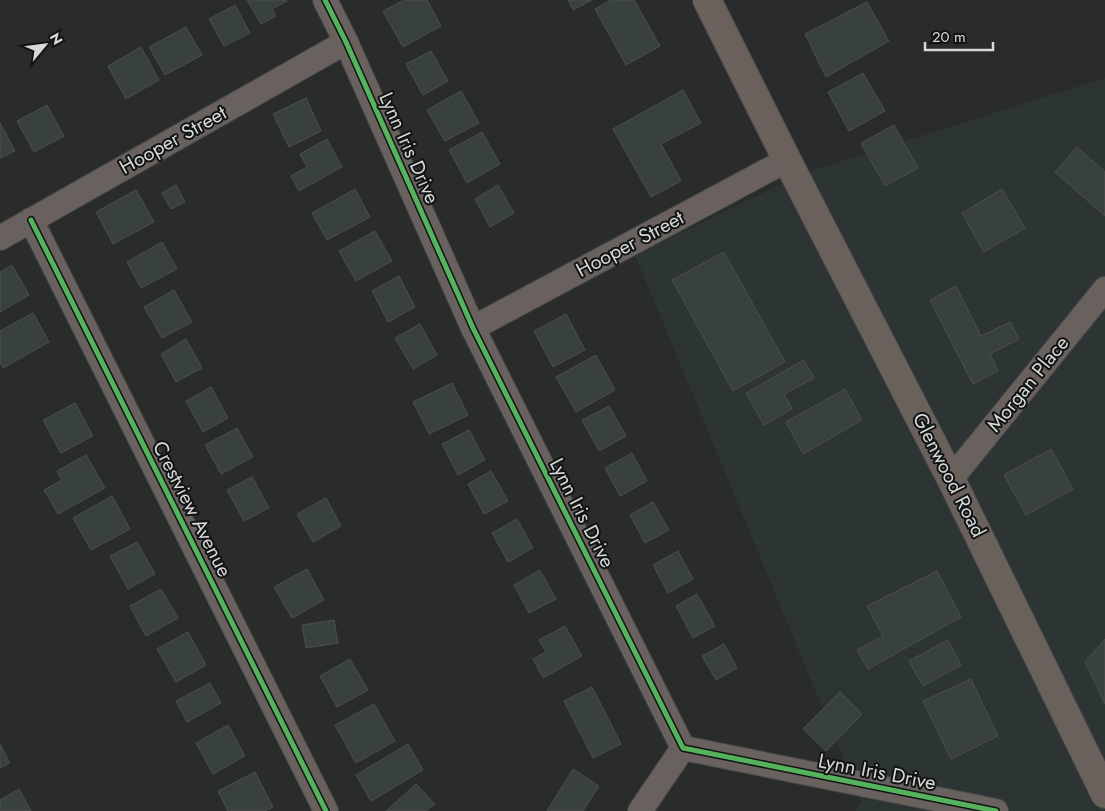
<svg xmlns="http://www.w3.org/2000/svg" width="1105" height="811" font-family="Jost,sans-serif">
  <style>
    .built { fill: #2d3534 }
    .building { fill: #394140; stroke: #4d4e4e }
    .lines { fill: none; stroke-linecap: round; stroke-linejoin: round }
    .minor-casing { stroke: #464747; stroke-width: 26 }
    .major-casing { stroke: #464747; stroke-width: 30 }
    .minor { stroke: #69615d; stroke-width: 24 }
    .major { stroke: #6a615d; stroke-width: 28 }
    .cycleway-casing { stroke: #121413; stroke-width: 8 }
    .cycleway { stroke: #56b35d; stroke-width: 5 }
    .labels { text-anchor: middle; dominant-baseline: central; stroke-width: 4; stroke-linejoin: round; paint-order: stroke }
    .street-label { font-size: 20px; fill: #d7d9d9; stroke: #121413 }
  </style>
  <rect width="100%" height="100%" fill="#2a2b2b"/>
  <path class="built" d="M1105,78v733h-250l6,-10 -226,-546 169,-82z"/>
  <g class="building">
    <path d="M247,0h39l1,1 -15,8 4,7 -15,8z"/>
    <path d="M404,0h23l14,26 -38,21 -20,-36z"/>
    <path d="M568,0h24l-19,10z"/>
    <path d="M611,0h23l26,46 -34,19 -31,-56z"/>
    <path d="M867,2l22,39 -63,36 -21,-43z"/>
    <path d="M235,5l15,28 -26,13 -15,-27z"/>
    <path d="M186,27l16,28 -37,20 -16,-28z"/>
    <path d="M141,47l18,33 -33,19 -18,-33z"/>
    <path d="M431,51l17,30 -25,14 -17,-31z"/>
    <path d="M863,73l22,38 -36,20 -21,-39z"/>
    <path d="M683,90l18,33 -40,21 20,37 -30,16 -38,-68z"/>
    <path d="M461,91l18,32 -34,18 -18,-31z"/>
    <path d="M306,98l15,33 -32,16 -16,-33z"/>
    <path d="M47,105l17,31 -30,16 -17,-31z"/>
    <path d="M0,123l15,28 -15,7z"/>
    <path d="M894,125l24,43 -33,18 -24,-43z"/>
    <path d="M482,132l18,32 -33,19 -18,-33z"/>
    <path d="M327,139l15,28 -43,24 -8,-15 16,-9 -7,-13z"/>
    <path d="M1077,147l28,25v44l-50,-44z"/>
    <path d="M176,185l9,17 -14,7 -9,-16z"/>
    <path d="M498,185l16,28 -24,14 -15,-28z"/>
    <path d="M355,189l15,28 -43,23 -15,-27z"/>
    <path d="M1002,189l23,39 -41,24 -22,-39z"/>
    <path d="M136,190l18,32 -41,22 -17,-32z"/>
    <path d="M375,231l17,30 -36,20 -17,-30z"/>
    <path d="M162,242l15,27 -36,19 -14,-26z"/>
    <path d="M724,252l61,110 -52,29 -61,-111z"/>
    <path d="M12,265l17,30 -29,17v-40z"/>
    <path d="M399,276l16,31 -27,15 -16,-31z"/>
    <path d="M956,286l25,50 29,-14 9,17 -29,15 8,17 -25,13 -43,-84z"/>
    <path d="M174,290l18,32 -30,16 -18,-31z"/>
    <path d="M33,313l16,29 -46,26 -3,-6v-31z"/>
    <path d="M566,314l19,36 -32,17 -19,-36z"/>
    <path d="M420,324l17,31 -24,14 -18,-31z"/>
    <path d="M186,339l16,29 -26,14 -15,-28z"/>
    <path d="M596,355l19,35 -39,22 -20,-35z"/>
    <path d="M804,360l10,18 -30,16 8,15 -28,16 -18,-32z"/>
    <path d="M452,383l16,32 -39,19 -16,-32z"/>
    <path d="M211,387l17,31 -25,14 -17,-31z"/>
    <path d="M845,389l17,31 -59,34 -17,-32z"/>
    <path d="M75,403l18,33 -32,17 -18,-33z"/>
    <path d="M609,406l17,30 -27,15 -17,-31z"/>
    <path d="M237,428l16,29 -32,17 -16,-29z"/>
    <path d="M469,430l16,30 -27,15 -16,-31z"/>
    <path d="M1051,449l22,40 -47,26 -22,-40z"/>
    <path d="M632,453l15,28 -27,15 -15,-28z"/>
    <path d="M86,455l19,33 -47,26 -14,-24 18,-10 -5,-9z"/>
    <path d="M491,471l17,30 -24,13 -16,-30z"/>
    <path d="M252,477l17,31 -25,13 -17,-31z"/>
    <path d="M112,496l18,33 -39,21 -18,-32z"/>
    <path d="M326,498l15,28 -28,16 -16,-28z"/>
    <path d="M653,502l16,28 -24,13 -15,-28z"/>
    <path d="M517,519l16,29 -25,14 -16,-29z"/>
    <path d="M137,542l18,32 -27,15 -18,-33z"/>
    <path d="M678,551l15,28 -25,14 -15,-28z"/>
    <path d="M307,569l17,31 -32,18 -18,-31z"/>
    <path d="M540,570l16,29 -27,14 -15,-28z"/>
    <path d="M937,571l24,46 -93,52 -11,-19 26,-14 -16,-30z"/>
    <path d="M161,589l17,29 -32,18 -16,-30z"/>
    <path d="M697,594l18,32 -22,12 -17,-32z"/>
    <path d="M334,620l4,23 -32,5 -4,-23z"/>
    <path d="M565,626l17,30 -39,22 -10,-19 13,-7 -7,-12z"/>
    <path d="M188,632l18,33 -30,17 -19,-33z"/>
    <path d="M1105,639v65l-20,-42z"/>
    <path d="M948,640l13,25 -38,21 -14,-25z"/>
    <path d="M724,644l13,24 -21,12 -14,-24z"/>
    <path d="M350,659l18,31 -31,17 -17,-31z"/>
    <path d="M971,679l27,57 -47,23 -28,-58z"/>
    <path d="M210,683l11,20 -34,19 -11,-21z"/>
    <path d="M592,687l29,57 -28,14 -29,-57z"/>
    <path d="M840,692l22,22 -36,37 -23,-22z"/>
    <path d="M374,704l21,37 -39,22 -21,-38z"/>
    <path d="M228,725l17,31 -32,18 -17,-31z"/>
    <path d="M0,744l10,19 -10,5z"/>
    <path d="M408,744l15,26 -52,31 -15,-26z"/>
    <path d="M573,769l26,17 -16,25h-36z"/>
    <path d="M255,772l18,35 -8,4h-37l-10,-20z"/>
    <path d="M416,784l19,20 -9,7h-40z"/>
    <path d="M19,789l12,22h-31v-11z"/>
  </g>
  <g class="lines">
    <defs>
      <g id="minor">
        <path d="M325,0l21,42 127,286 210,420 313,63"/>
        <path d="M31,220l295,591"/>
        <path d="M0,238l346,-196"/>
        <path d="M473,328l314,-168"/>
        <path d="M951,479l154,-190"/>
        <path d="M640,811l43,-63"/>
      </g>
      <path id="major" d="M707,0l80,160 164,319 154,315"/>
    </defs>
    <use href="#minor" class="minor-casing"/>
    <use href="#major" class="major-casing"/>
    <use href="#minor" class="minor"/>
    <use href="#major" class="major"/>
    <defs>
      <g id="cycleway">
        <path d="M325,0l21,42 127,286 210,420 313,63"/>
        <path d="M31,220l295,591"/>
      </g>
    </defs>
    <use href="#cycleway" class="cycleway-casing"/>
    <use href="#cycleway" class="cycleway"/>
  </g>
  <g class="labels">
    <g class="street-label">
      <text transform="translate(173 140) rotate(-29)">Hooper Street</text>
      <text transform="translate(409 148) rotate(66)">Lynn Iris Drive</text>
      <text transform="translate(630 244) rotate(-28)">Hooper Street</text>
      <text transform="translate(1028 384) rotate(-51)">Morgan Place</text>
      <text transform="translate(949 475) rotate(63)">Glenwood Road</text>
      <text transform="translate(192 509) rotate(63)">Crestview Avenue</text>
      <text transform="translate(582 513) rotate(63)">Lynn Iris Drive</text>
      <text transform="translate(877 772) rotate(11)">Lynn Iris Drive</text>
    </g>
  </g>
  <g transform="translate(45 45) rotate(61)" stroke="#121413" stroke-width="4" paint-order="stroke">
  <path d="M0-4L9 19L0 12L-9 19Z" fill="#d7d9d9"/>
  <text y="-8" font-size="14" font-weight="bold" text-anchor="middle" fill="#d7d9d9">N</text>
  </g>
  <path d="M925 42v8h68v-8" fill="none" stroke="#d7d9d9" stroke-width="2.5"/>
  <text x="932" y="42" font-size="15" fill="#d7d9d9" stroke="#121413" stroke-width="4" paint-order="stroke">20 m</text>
</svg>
